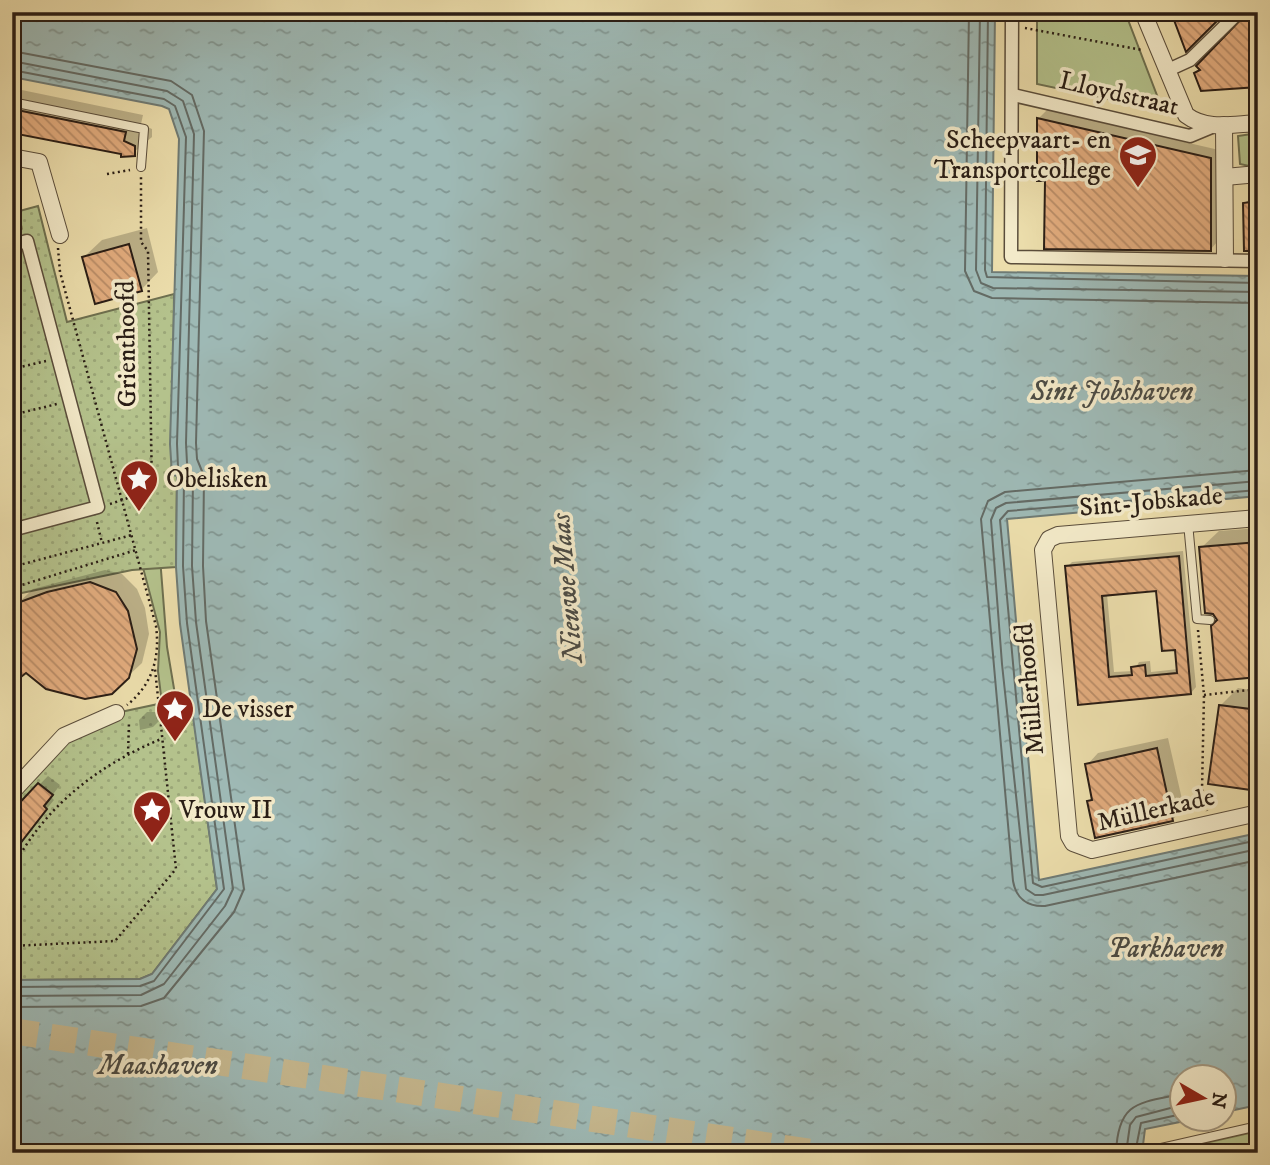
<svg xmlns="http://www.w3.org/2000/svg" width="1270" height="1165" font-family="'IM FELL DW Pica',serif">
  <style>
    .green { fill: #b4c28c; stroke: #6e7050; stroke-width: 2 }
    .park { fill: url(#park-dots); stroke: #6e7050; stroke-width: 2 }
    .water { fill: url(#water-ripples); stroke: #6f7b75; stroke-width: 2 }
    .shadow { fill: #0003; fill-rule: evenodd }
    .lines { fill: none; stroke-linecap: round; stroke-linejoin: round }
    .shore { stroke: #646b65; stroke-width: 2 }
    .building { fill: url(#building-back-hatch); stroke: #291d15; stroke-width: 2; fill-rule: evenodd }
    .trunk-tunnel { stroke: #c5b78e; stroke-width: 26; stroke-dasharray: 26 13; stroke-linecap: butt }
    .service-casing { stroke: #5a4d3b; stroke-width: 10 }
    .pedestrian-casing { stroke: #5a4d3b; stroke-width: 15 }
    .minor-casing { stroke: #5a4d3b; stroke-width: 18 }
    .path { stroke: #291d15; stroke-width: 2.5; stroke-dasharray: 2 3.5; stroke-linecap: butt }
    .service { stroke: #f3eac9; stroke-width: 8 }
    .pedestrian { stroke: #f3eac9; stroke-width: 12 }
    .minor { stroke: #f3eac9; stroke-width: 16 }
    .labels { text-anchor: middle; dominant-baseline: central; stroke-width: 7; stroke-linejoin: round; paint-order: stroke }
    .street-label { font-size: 26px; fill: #291d15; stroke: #f3eac9 }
    .poi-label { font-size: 26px; fill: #291d15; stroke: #f3eac9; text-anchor: start }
    .water-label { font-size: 28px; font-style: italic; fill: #4c4c45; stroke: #f3eac9 }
  </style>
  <defs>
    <pattern id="park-dots" width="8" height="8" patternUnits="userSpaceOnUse" patternTransform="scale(1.75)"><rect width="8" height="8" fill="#b4c28c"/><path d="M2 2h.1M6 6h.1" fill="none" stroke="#9ba678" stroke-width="1.8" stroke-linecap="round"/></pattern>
    <pattern id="water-ripples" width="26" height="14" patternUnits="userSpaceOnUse" patternTransform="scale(1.75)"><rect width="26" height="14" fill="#9eb9b5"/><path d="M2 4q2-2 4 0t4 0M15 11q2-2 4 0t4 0" fill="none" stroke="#819692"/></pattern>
    <pattern id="building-back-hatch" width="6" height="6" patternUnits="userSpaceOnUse" patternTransform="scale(1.75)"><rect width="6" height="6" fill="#e2ac7e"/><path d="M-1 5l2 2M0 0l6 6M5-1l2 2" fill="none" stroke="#b78b66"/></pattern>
  </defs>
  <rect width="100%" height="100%" fill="#ecdeac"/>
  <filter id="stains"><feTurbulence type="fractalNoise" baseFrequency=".00286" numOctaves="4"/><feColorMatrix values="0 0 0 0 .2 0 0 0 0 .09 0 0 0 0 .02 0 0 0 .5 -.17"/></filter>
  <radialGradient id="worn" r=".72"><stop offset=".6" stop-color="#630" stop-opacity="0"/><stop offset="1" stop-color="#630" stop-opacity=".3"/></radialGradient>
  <g class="green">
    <path d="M1037,12h88l33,86 -9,10 -112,-24z"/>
    <path d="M1258,133v35l-18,-4 -2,-28z"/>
    <path d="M157,519l10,128 14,83 -18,-18 -5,-41 2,-39 -28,-106z"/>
    <path d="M1258,1131v22h-77l15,-8z"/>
  </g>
  <g class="park">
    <path d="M38,206l29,116 107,-28 -2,181h5l-1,92 -44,3 -120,25v-382z"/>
    <path d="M191,697l26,192 -65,85 -12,5 -128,1v-188l36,-40 68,-39z"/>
  </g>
  <path class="water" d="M12,12h983l-3,260 266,4v220l-251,23 32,361 219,-47v272l-33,7 -1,-34h-42v42h8l-45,9 -3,24h-1130v-173l128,-1 12,-5 65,-85 -37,-265 -4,-57 1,-91 -5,-1 -2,-31 9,-305 -10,-30 -7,-3 -150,-29z"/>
  <g class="shadow">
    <path d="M12,88l131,27 -2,9 11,5v8l-24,20 -5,-1 1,-4 -112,-21z"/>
    <path d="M1047,110l172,40 -1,91 -8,9 -164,-71 -7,-61z"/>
    <path d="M1258,192v57l-13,-46z"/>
    <path d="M147,228l11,44 -17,18 -57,-33 18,-17z"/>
    <path d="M1258,528v149l-57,-129 18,-17z"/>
    <path d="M1183,551l13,136 -5,6 -111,10 -13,-136 5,-5zM1158,589l18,59 2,21 -27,3 -1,-11 -11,1 -5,9 -20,1 -7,-78z"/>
    <path d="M105,570l17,4 15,15 8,19 4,26 -7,29 -31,29 -11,4h-25l-50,-25 -13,-62 21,-20z"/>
    <path d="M1238,688l20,3v98l-38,-83z"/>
    <path d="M147,712h14v7l-8,8 -13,3 -1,-10z"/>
    <path d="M1168,738l16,70 -12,12 -83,-19 5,-4 -7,-32 11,-12z"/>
    <path d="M12,741l7,8 -7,7z"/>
    <path d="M48,776l12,9 -9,12 3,3 -39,47 1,-38z"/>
  </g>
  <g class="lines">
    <g class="shore">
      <path d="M969,12l-4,259 9,20 18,7 266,5"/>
      <path d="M980,12l-4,258 5,13 12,5 265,4"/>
      <path d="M988,12l-3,258 2,7 271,6"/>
      <path d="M12,51l159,30 21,14 12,36 -8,312 1,16 7,17 -1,90 3,55 38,268 -10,23 -70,86 -23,8 -129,1"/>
      <path d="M12,61l155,30 16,10 11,33 -8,309 1,20 6,13 -1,90 4,56 37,267 -8,17 -61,78 -23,11 -129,1"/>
      <path d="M12,70l152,29 11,7 11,31 -9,307 1,23 6,10 -1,89 4,57 37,266 -70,92 -14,5 -128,1"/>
      <path d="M1258,470l-253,22 -17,9 -7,18 32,362c3,17 14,26 32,25l213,-46"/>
      <path d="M1258,481l-252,22 -10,5 -5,12 11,144 24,225 9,6h8l215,-46"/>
      <path d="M1258,490l-250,21 -8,9 33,363 9,4 216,-47"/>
      <path d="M1116,1153c2,-52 23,-50 66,-59"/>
      <path d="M1126,1153l4,-28 6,-8 46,-12"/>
      <path d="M1135,1153l6,-30 41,-9"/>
    </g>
  </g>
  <g class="building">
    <path d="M1171,12h55l-40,40z"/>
    <path d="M1248,12h10v75l-57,4 -7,-18 6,-3 -4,-4z"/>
    <path d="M12,109l114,23 -2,9 11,5v10l-14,1v-3l-109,-21z"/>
    <path d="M1037,118l174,40v93l-167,-2 1,-68h-8z"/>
    <path d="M1258,201v50h-14l-1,-48z"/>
    <path d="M129,244l13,47 -47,13 -13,-47z"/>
    <path d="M1258,542v135l-42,4 -5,-55 6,-6 -4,-6 -8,-1 -6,-66z"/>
    <path d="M1179,556l12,138 -113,11 -13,-139zM1156,591l6,60 13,-1 2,23 -31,3 -1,-11 -14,2 1,8 -23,2 -7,-81z"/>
    <path d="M90,582l26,10 12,19 9,38 -8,29 -17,16 -27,5 -39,-10 -20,-16 -14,11v-79l35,-13z"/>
    <path d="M1219,705l39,5v81l-50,-7z"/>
    <path d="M1157,748l16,73 -78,17 -8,-37 5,-1 -7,-36z"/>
    <path d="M38,783l15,12 -9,11 3,3 -35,45v-43z"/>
  </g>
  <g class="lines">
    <path class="trunk-tunnel" d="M12,1031l806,122"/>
    <defs>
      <g id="service">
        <path d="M12,102l132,27 -3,38"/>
        <path d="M1188,523l9,96 13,1"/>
        <path d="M1156,1153l1,-4 101,-23"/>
      </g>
      <g id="pedestrian">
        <path d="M1012,12l-1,245 247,4"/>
        <path d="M1166,71l24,-11 49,-48"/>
        <path d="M1013,95l177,41 24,-10"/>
        <path d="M12,218l3,10"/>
        <path d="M12,245l15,-4 71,266 -86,23"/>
      </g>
      <g id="minor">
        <path d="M1143,12l43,103c21,16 47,9 72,8"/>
        <path d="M1224,125l1,134"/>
        <path d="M12,157l27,5 21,73"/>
        <path d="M1225,177l33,-3"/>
        <path d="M1258,518l-200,17 -9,4 -6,11 26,286 4,7 19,7 166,-37"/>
        <path d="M12,792l52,-56 52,-23"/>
      </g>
    </defs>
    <use href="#service" class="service-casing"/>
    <use href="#pedestrian" class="pedestrian-casing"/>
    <use href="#minor" class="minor-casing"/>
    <g class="path">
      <path d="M1025,28l117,22"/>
      <path d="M107,174l23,-4"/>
      <path d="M58,248l2,24 96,354c4,31 -3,58 -29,79"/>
      <path d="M12,369l34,-8"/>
      <path d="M12,415l45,-11"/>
      <path d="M110,504l42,-14 -4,-239 -7,-9v-65"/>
      <path d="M97,522l5,21"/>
      <path d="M12,567l120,-32"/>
      <path d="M12,588l124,-38"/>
      <path d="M1198,630l6,65 -2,95 5,21"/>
      <path d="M1204,695l54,-6"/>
      <path d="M128,754l1,-32"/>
      <path d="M12,869c33,-63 85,-103 149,-130"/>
      <path d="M12,946l103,-5 61,-72 -21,-200"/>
    </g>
    <use href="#service" class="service"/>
    <use href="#pedestrian" class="pedestrian"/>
    <use href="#minor" class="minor"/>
  </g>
  <defs>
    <symbol id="university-pin" viewBox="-11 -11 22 30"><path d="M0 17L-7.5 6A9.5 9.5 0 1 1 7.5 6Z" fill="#8f2418" stroke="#f3eac9"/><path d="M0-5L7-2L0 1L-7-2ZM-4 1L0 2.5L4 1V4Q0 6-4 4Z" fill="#fff"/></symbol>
    <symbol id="sight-pin" viewBox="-11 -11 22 30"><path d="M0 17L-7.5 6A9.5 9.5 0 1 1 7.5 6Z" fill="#8f2418" stroke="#f3eac9"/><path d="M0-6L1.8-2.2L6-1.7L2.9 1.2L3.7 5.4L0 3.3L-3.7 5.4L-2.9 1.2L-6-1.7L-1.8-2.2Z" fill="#fff"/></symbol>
  </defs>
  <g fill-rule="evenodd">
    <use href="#university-pin" x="1116" y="133" width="44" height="60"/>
    <use href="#sight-pin" x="117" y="457" width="44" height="60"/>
    <use href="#sight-pin" x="153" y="687" width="44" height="60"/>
    <use href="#sight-pin" x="130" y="788" width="44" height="60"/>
  </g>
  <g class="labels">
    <g class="street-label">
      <text transform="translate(1119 94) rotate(13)">Lloydstraat</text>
      <text transform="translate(127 344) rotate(-91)">Grienthoofd</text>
      <text transform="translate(1151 502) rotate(-5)">Sint-Jobskade</text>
      <text transform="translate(1030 689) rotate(-95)">Müllerhoofd</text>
      <text transform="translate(1156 810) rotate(-13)">Müllerkade</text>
    </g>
    <g class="poi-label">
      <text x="1111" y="140" text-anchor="end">Scheepvaart- en<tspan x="1111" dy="30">Transportcollege</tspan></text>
      <text x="166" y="479">Obelisken</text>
      <text x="202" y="709">De visser</text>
      <text x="179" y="810">Vrouw II</text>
    </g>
    <g class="water-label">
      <text x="1112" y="391">Sint Jobshaven</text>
      <text transform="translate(567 588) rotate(-95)">Nieuwe Maas</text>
      <text x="1166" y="948">Parkhaven</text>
      <text x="158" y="1065">Maashaven</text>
    </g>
  </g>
  <rect width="1270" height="1165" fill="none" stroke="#ecdeac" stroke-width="42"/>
  <rect x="14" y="14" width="1242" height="1137" fill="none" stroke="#291d15" stroke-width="3.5"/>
  <rect x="21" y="21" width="1228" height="1123" fill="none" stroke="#291d15" stroke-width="2"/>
  <g transform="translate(1203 1098) rotate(99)"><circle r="33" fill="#f3eac9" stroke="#a29881" stroke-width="2"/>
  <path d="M0-5L12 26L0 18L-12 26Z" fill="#8f2418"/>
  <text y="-10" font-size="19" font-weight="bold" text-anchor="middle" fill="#291d15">N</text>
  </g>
  <rect width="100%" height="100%" filter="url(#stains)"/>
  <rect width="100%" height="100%" fill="url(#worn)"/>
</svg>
